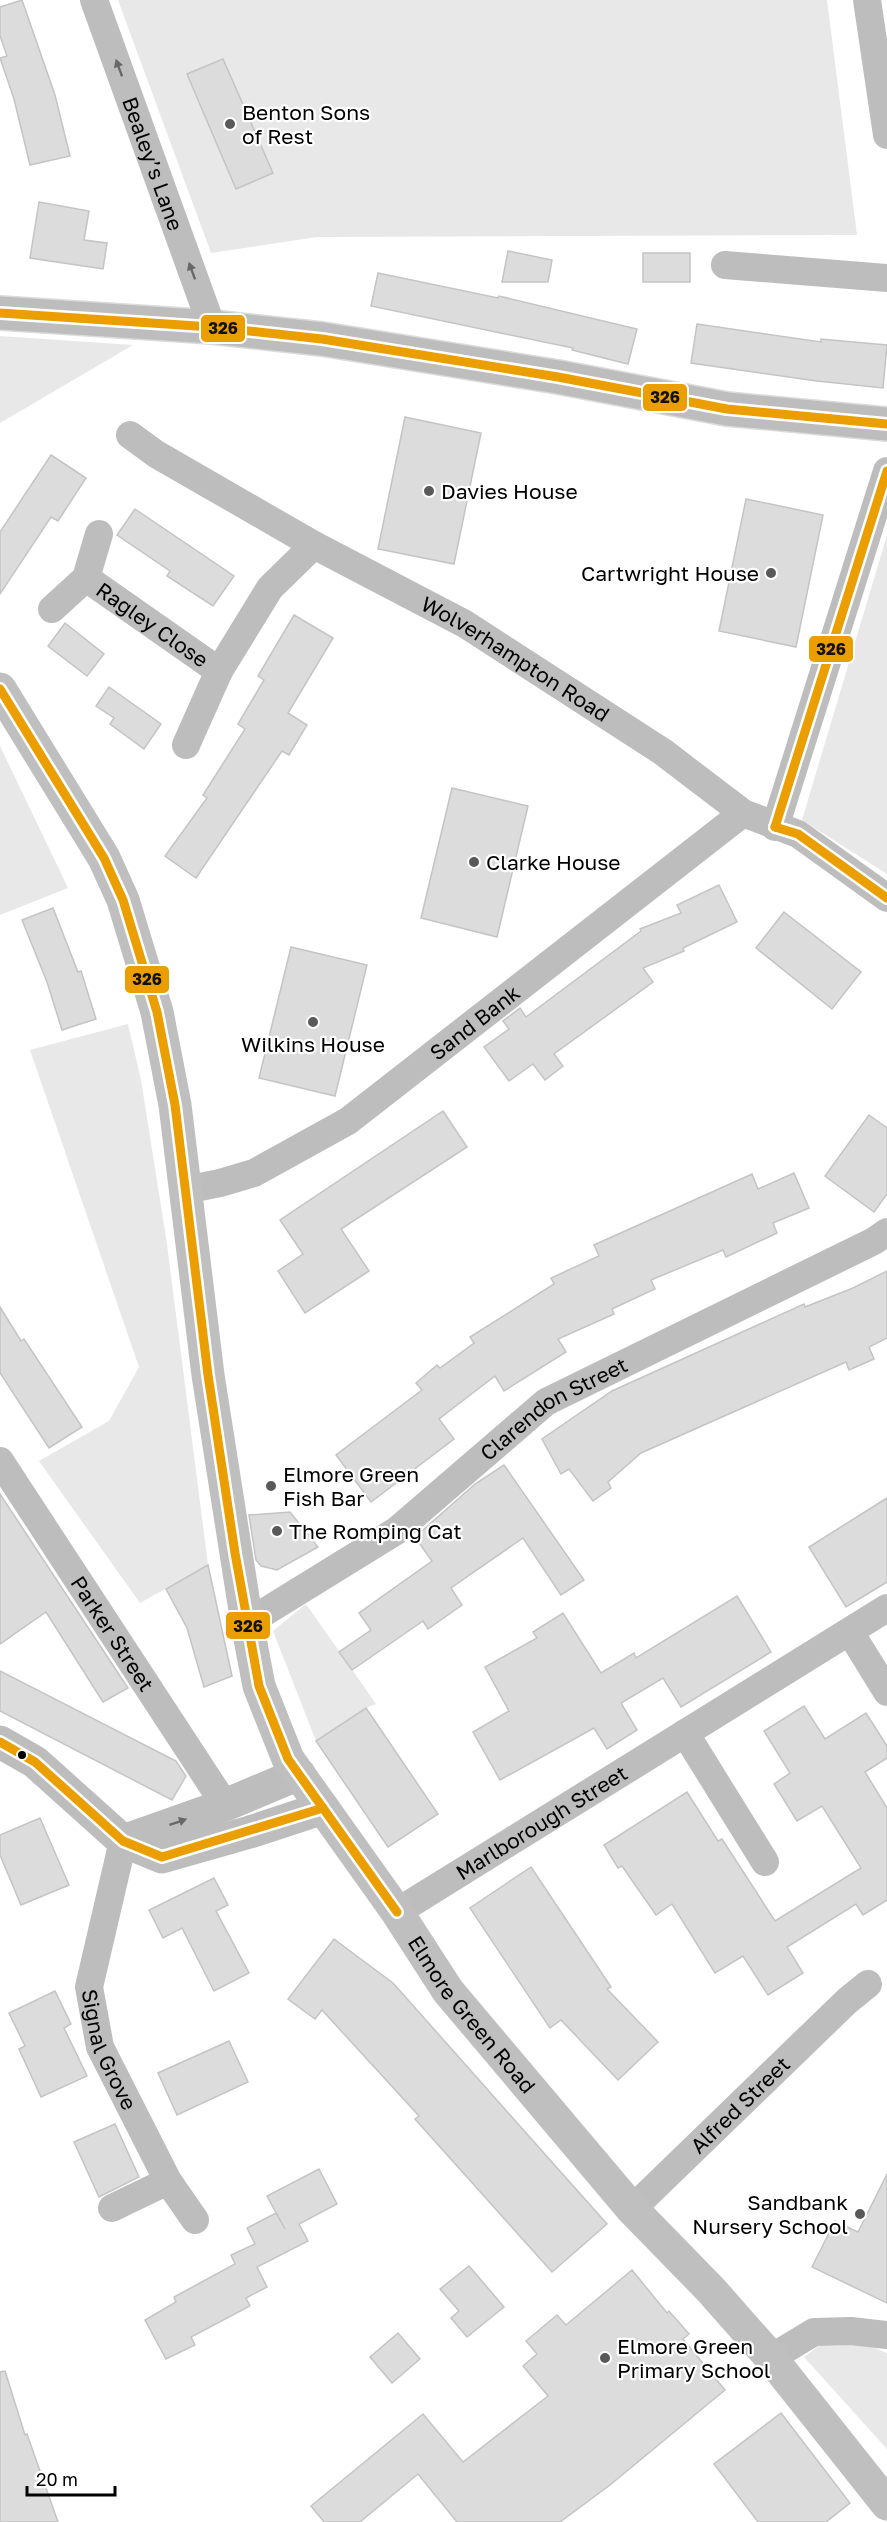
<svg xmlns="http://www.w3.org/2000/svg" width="887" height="2522" font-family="'Golos Text',sans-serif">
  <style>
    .green { fill: #e8e8e8 }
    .building { fill: #dcdcdc; stroke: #c4c4c4; stroke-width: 1.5 }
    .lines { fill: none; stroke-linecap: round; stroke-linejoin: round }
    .primary-casing { stroke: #dbdbdb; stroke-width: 36 }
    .minor { stroke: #bdbdbd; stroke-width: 28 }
    .tertiary { stroke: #bdbdbd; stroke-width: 33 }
    .secondary { stroke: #bfbfbf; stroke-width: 33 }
    .primary { stroke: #bdbdbd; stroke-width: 33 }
    .bus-1-casing { stroke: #fff; stroke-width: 14 }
    .bus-1 { stroke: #eb9e00; stroke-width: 9 }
    .oneway { fill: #686868 }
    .poi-dot { fill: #595959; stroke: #fff; stroke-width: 2 }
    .bus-dot { fill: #000; stroke: #fff; stroke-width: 2 }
    .labels { text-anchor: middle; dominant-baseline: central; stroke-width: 4.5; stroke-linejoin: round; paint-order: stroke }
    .poi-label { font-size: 21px; fill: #000; stroke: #fff; text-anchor: start }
    .street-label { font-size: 21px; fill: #000; stroke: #fff }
    .line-badge { stroke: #fff; stroke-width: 2 }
    .pale-badge-label { font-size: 16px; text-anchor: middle; font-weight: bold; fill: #111 }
  </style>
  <rect width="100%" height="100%" fill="#fff"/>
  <g class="green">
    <path d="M118,0h709l30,235 -540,2 -106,16z"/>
    <path d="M0,336l133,9 -133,78z"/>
    <path d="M887,535v339l-85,-54z"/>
    <path d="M0,746l68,142 -68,27z"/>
    <path d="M128,1024l13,56 26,164 41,321 -68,38 -101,-142 70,-40 30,-54 -109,-317z"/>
    <path d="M306,1604l70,100 -10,4 -50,33 -43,-110z"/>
    <path d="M820,2345h47l20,8v96l-83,-92z"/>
  </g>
  <g class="building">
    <path d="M22,0l33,95 15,61 -40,9 -16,-66 -14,-41 7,-2 -7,-20v-29z"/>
    <path d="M223,59l50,114 -37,16 -49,-115z"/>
    <path d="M39,202l50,9 -5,29 23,3 -4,26 -73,-11z"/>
    <path d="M508,251l44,9 -4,22h-46z"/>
    <rect x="643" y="253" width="47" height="29"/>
    <path d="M378,273l120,25 1,-2 138,33 -9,35 -56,-14 1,-2 -202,-42z"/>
    <path d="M697,324l124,18v-3l66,6 -4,43 -66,-7 -126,-18z"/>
    <path d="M405,417l76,16 -27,131 -76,-15z"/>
    <path d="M51,455l35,23 -28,43 -7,-4 -51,77v-62z"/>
    <path d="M746,499l77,16 -27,132 -77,-16z"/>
    <path d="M135,509l99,67 -21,30 -46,-30 3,-5 -53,-36z"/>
    <path d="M294,615l39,23 -45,75 19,12 -18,30 -7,-4 -86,127 -31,-22 42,-58 -4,-3 42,-66 -7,-5 26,-44 -6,-4z"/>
    <path d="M65,623l39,31 -17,22 -39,-30z"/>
    <path d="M109,687l52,37 -17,25 -34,-25 4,-6 -18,-12z"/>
    <path d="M452,788l76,18 -31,131 -76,-19z"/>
    <path d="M719,885l18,37 -54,26 1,3 -41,17 10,14 -99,72 9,12 -18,14 -12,-16 -24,17 -25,-34 25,-18 -6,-8 17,-13 6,9 115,-86 -1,-2 41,-16 -4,-8z"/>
    <path d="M53,908l25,64 3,-1 15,48 -34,11 -15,-48 -25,-62z"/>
    <path d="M784,912l77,60 -29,37 -76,-61z"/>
    <path d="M291,947l76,18 -32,131 -76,-18z"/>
    <path d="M443,1111l24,36 -126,82 28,42 -64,42 -27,-42 25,-17 -23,-34z"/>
    <path d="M869,1115l18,13v66l-13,18 -49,-36z"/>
    <path d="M794,1173l15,35 -36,15 4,10 -51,24 -3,-7 -72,30 4,9 -43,20 2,5 -56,25 8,13 -62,39 -9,-15 -56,43 15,20 -83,63 -35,-47 86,-65 -6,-7 21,-18 3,3 34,-25 -4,-6 84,-53 -3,-6 48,-22 -5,-11 158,-71 6,15z"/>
    <path d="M887,1271v67l-18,9 5,12 -25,11 -3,-8 -205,91 -33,29 3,6 -18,13 -24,-32 -8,5 -19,-35 70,-48 192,-87 1,3 48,-19z"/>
    <path d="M0,1307l21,34 3,-2 58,88 -33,21 -49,-75z"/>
    <path d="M504,1465l80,115 -23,15 -38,-57 -72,50 11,17 -34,24 -5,-8 -71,49 -13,-18 32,-22 -12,-17 73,-52 -17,-24 60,-53z"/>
    <path d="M0,1494l128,194 -25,14 -57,-90 -46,32z"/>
    <path d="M887,1498v84l-41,25 -37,-60z"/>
    <path d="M290,1512l28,35 -41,23 -16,-4 -5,-6 -7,-45z"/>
    <path d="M208,1565l24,111 -28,11 -17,-59 -21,-39z"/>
    <path d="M737,1596l34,56 -90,55 -18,-29 -42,25 16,27 -30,19 -13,-21 -94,52 -27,-48 36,-21 -24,-44 52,-29 -4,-6 30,-19 38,60 33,-20 2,5z"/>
    <path d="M0,1671l176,90 10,15 -14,24 -172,-89z"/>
    <path d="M804,1706l21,33 41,-26 21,33v12l-22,14 22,36v92l-24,15 -7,-11 -69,43 16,26 -35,22 -25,-39 -28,17 -43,-69 -16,11 -34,-49 -4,2 -14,-23 83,-53 31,49 4,-2 53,82 86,-53 -39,-62 -25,15 -23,-37 16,-11 -26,-42z"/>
    <path d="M366,1708l72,106 -50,33 -72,-106z"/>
    <path d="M40,1818l29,67 -48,20 -21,-50v-20z"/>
    <path d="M531,1867l80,120 -4,2 51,53 -40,38 -57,-60 -11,8 -80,-120z"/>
    <path d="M214,1878l14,27 -12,6 33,62 -35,18 -32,-63 -19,10 -14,-28z"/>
    <path d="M334,1939l59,44 214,241 -55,48 -137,-153 4,-3 -97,-106 -7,9 -27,-20z"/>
    <path d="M55,1991l16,33 -7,4 23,48 -46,21 -22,-48 6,-3 -16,-33z"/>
    <path d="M229,2041l19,41 -71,33 -19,-42z"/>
    <path d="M115,2124l24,53 -40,20 -25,-55z"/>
    <path d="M319,2169l18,35 -38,20 9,17 -51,26 10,20 -21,11 4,8 -59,31 4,8 -29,14 -21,-39 31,-18 -2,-5 61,-33 -4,-9 24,-11 -8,-16 29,-15 9,16 -18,-33z"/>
    <path d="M887,2174v129l-75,-36 23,-46 23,11z"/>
    <path d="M469,2266l35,41 -37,30 -16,-19 8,-7 -19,-22z"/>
    <path d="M632,2270l35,43 2,-2 20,23 -6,5 42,51 -115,95 -50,37h-103l-39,-48 -58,48h-36l-13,-16 112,-92 40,48 85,-66 -25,-30 14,-12 -11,-13 31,-26 9,10z"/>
    <path d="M398,2333l22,26 -28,24 -22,-26z"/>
    <path d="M5,2371l20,64 2,-1 31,88h-58v-150z"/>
    <path d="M781,2413l69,90 -24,19h-68l-44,-58z"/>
  </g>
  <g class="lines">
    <defs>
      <path id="primary" d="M0,313l212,14 110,12 236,38 169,32 160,15"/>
    </defs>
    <use href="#primary" class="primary-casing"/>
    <g class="minor">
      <path id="s1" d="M94,0l118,327"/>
      <path d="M867,0l20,135"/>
      <path d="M725,265l162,13"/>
      <path id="s2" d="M130,435l26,19 158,91 151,79 198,128 80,61 55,21 89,64"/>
      <path id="s3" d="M86,578l133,93"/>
      <path d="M52,609l34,-31 13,-44"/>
      <path d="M186,745l33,-74 51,-83 44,-43"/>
      <path d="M775,827l112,-356"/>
      <path id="s4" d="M185,1190l35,-7 34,-10 94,-52 395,-308"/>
      <path id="s5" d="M0,1461l225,344"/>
      <path id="s6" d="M247,1623l149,-92 150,-129 328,-161 13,-9"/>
      <path d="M850,1632l37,60"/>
      <path d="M685,1733l80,129"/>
      <path id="s7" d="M123,1841l-34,146 11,60 68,134 27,39"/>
      <path id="s8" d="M397,1912l490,-304"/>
      <path d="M112,2208l56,-27"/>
      <path id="s9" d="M632,2209l215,-208 21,-17"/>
      <path d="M771,2358l43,-26 37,-1 36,4"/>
    </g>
    <g class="tertiary">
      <path d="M0,1742l35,20 88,79 39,16 88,-25 73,-24"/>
      <path d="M123,1841l102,-36 74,-31"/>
    </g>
    <path class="secondary" id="s10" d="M0,689l104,169 19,42 34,112 18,93 33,270 39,248 12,63 29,73 109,153 51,79 184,218 79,81 60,68 116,146"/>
    <use href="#primary" class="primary"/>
    <defs>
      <g id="bus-1">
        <path d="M0,313l212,14 110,12 236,38 169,32 160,15"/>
        <path d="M0,689l104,169 19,42 34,112 18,93 33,270 27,178 24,133 29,73 109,153"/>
        <path d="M775,827l112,-356"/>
        <path d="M775,827l23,7 89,64"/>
        <path d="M0,1742l35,20 88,79 39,16 161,-49"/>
      </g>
    </defs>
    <use href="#bus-1" class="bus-1-casing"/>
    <use href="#bus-1" class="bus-1"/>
  </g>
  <defs><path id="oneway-solid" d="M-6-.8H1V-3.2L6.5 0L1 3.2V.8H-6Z" transform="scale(1.5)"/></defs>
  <g class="oneway">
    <use href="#oneway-solid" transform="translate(119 68) rotate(-110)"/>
    <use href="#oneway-solid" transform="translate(192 271) rotate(-110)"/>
    <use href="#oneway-solid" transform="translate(178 1822) rotate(-19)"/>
  </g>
  <g class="poi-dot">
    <circle cx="230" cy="124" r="6"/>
    <circle cx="429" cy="491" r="6"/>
    <circle cx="771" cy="573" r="6"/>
    <circle cx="474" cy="862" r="6"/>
    <circle cx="313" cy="1022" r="6"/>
    <circle cx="271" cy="1486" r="6"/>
    <circle cx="277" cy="1531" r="6"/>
    <circle cx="860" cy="2214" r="6"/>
    <circle cx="605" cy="2358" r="6"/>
  </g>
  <circle class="bus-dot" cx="22" cy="1755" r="5"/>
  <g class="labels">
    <g class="poi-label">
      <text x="242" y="112">Benton Sons<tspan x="242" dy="24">of Rest</tspan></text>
      <text x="441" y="491">Davies House</text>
      <text x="759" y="573" text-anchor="end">Cartwright House</text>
      <text x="486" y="862">Clarke House</text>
      <text x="313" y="1044" text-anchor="middle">Wilkins House</text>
      <text x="283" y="1474">Elmore Green<tspan x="283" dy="24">Fish Bar</tspan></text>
      <text x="289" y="1531">The Romping Cat</text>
      <text x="848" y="2202" text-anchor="end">Sandbank<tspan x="848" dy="24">Nursery School</tspan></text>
      <text x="617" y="2346">Elmore Green<tspan x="617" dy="24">Primary School</tspan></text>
    </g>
    <g class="street-label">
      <text stroke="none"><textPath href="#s1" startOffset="174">Bealey’s Lane</textPath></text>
      <text stroke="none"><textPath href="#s3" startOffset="81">Ragley Close</textPath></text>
      <text stroke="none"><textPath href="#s2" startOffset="446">Wolverhampton Road</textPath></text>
      <text stroke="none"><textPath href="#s4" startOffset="339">Sand Bank</textPath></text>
      <text stroke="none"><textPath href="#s6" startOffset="376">Clarendon Street</textPath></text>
      <text stroke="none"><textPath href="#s5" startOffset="206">Parker Street</textPath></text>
      <text stroke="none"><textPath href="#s8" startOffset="170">Marlborough Street</textPath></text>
      <text stroke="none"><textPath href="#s10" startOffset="1437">Elmore Green Road</textPath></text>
      <text stroke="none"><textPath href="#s7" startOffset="216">Signal Grove</textPath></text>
      <text stroke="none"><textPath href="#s9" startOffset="150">Alfred Street</textPath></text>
    </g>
  </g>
  <g class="line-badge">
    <rect x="200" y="314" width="46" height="29" rx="6" fill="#eb9e00"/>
    <rect x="642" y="383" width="46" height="29" rx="6" fill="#eb9e00"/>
    <rect x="808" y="635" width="46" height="28" rx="6" fill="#eb9e00"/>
    <rect x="124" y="965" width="46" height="29" rx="6" fill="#eb9e00"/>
    <rect x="225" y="1611" width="46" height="29" rx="6" fill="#eb9e00"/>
  </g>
  <g class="pale-badge-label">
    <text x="223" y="334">326</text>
    <text x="665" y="403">326</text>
    <text x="831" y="655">326</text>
    <text x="147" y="985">326</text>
    <text x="248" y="1632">326</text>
  </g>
  <path d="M27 2486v9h88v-9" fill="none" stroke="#000000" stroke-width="3"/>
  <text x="36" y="2486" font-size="18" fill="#000000" stroke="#ffffff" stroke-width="4.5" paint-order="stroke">20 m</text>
</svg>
